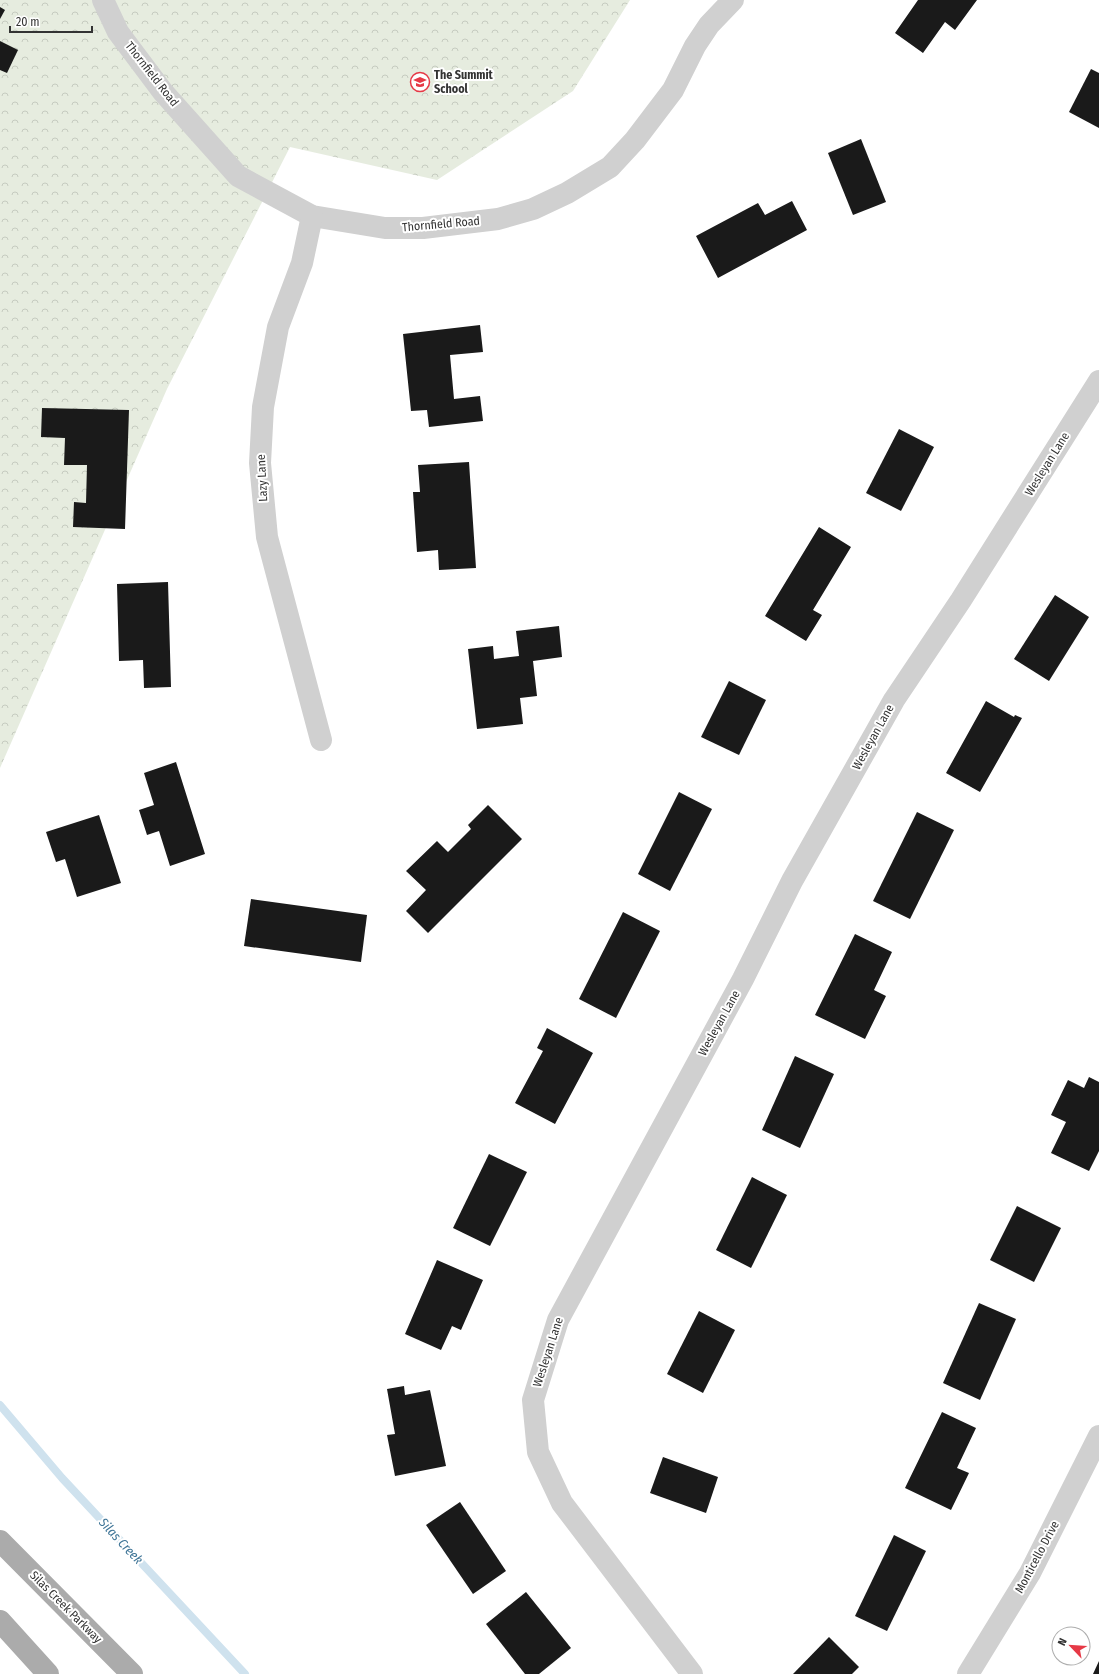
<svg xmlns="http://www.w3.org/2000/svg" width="1099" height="1674" font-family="'Fira Sans Condensed',sans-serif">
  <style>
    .forest { fill: url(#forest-crowns) }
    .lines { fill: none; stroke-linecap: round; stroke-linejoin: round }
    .stream { stroke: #cfe2ee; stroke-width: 8 }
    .building { fill: #1a1a1a }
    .street { stroke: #d0d0d0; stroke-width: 22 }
    .primary { stroke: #ababab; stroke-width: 22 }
    .labels { text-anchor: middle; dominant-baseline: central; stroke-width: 4; stroke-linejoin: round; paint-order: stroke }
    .street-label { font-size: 12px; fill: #333; stroke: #fff }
    .poi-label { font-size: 12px; font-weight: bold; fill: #333; stroke: #fff; text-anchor: start }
    .water-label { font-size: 13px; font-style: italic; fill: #3f7597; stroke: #fff }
  </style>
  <defs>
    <pattern id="forest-crowns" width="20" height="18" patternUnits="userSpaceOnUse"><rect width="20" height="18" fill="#e6ecdf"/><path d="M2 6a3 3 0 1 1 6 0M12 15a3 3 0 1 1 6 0" fill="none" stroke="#c6cbc0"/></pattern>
  </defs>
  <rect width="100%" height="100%" fill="#fff"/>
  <path class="forest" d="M0,0h630l-57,91 -136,89 -147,-33 -123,242 -167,379z"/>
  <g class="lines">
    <path class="stream" d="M0,1405l62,73 183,196"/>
  </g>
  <g class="building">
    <path d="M918,0h59l-22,30 -10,-8 -22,31 -28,-20z"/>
    <path d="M0,7l5,3 -5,9z"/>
    <path d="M0,41l18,9 -11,23 -7,-3z"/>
    <path d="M1091,69l8,4v55l-30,-16z"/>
    <path d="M861,139l25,63 -33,13 -25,-62z"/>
    <path d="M792,201l15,29 -89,48 -22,-42 62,-33 7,12z"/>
    <path d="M480,325l3,27 -33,3 4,44 26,-3 3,25 -54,6 -2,-17 -16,1 -8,-77z"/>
    <path d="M42,408l87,2 -4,119 -52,-2 1,-25 12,1 1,-38h-23l1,-27 -24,-1z"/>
    <path d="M899,429l35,18 -33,64 -35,-18z"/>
    <path d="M469,462l7,106 -37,2 -1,-20 -21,2 -4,-60h7l-2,-27z"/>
    <path d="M819,527l32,20 -38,63 9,5 -16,26 -41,-25z"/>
    <path d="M168,582l3,105 -27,1 -1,-28 -24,1 -2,-77z"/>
    <path d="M1055,595l34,22 -40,64 -35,-22z"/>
    <path d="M559,626l3,31 -29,4 4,35 -17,2 3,26 -46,5 -9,-80 25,-3 1,13 25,-3 -3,-25z"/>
    <path d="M729,681l37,19 -27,55 -38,-18z"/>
    <path d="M986,701l28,16 1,-2 7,3 -42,74 -34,-19z"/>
    <path d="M176,762l29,92 -35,12 -11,-35 -12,4 -8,-25 15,-5 -10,-32z"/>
    <path d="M679,792l33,17 -42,82 -32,-17z"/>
    <path d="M488,805l34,34 -94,94 -22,-22 20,-21 -20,-19 31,-30 11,11 23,-23 -3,-4z"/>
    <path d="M917,812l37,18 -44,89 -37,-18z"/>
    <path d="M99,815l22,68 -44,14 -12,-38 -9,3 -10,-30z"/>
    <path d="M251,899l116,16 -6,47 -117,-16z"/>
    <path d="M623,912l37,19 -44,87 -37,-19z"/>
    <path d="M855,934l37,18 -18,38 12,6 -21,43 -50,-24z"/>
    <path d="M547,1028l46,25 -38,71 -40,-21 28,-52 -6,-3z"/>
    <path d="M795,1056l39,18 -34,74 -38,-18z"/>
    <path d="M1089,1077l10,5v69l-10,20 -38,-18 15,-31 -15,-7 17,-35 16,8z"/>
    <path d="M489,1154l38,18 -37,74 -37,-18z"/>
    <path d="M752,1177l35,18 -36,73 -35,-18z"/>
    <path d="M1017,1206l44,22 -27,54 -44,-22z"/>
    <path d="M437,1260l46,20 -22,50 -9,-4 -11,24 -36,-16z"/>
    <path d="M979,1303l37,16 -36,81 -37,-17z"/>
    <path d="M699,1311l36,19 -32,63 -36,-19z"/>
    <path d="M404,1386l1,9 25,-5 16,76 -51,10 -8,-41 8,-1 -8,-45z"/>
    <path d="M942,1412l34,16 -19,40 12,5 -18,37 -46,-22z"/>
    <path d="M663,1457l55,20 -12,36 -56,-20z"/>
    <path d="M460,1502l46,69 -33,23 -47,-69z"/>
    <path d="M894,1535l32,16 -39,80 -32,-15z"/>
    <path d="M526,1592l45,56 -32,26h-14l-39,-50z"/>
    <path d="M829,1637l30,30 -7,7h-59z"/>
    <path d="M1099,1661v13h-6z"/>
  </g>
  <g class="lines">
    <g class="street">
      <path d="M103,0l15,32 45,60 75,84 74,40 73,12h38l75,-9 35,-10 34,-16 43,-26 25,-27 38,-50 22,-44 14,-21 24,-25"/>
      <path d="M312,216l-10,47 -24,64 -15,80 -3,56 7,74 54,203"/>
      <path d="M692,1674l-130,-171 -24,-51 -5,-52 25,-80 185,-341 49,-98 102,-181 67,-100 138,-219"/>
      <path d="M968,1674l62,-101 69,-137"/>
    </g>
    <g class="primary">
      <path d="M0,1541l132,133"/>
      <path d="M0,1621l48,53"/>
    </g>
  </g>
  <defs>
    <symbol id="school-ring" viewBox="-11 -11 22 22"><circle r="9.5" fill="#fff" stroke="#e63946" stroke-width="1.5"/><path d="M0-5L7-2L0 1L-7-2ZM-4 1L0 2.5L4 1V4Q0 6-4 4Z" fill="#e63946"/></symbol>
  </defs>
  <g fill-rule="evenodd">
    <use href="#school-ring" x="409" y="71" width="22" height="22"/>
  </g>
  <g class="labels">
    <g class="street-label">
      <text transform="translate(152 74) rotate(52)">Thornfield Road</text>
      <text transform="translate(441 224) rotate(-5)">Thornfield Road</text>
      <text transform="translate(1047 464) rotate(-58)">Wesleyan Lane</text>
      <text transform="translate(262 478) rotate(-93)">Lazy Lane</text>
      <text transform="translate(873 737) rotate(-61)">Wesleyan Lane</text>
      <text transform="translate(719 1023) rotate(-61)">Wesleyan Lane</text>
      <text transform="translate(548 1352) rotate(-72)">Wesleyan Lane</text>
      <text transform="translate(1037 1557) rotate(-62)">Monticello Drive</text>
      <text transform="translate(66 1607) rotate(45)">Silas Creek Parkway</text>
    </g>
    <g class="poi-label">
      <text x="434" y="75">The Summit<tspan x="434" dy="14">School</tspan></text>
    </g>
    <g class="water-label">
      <text transform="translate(121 1541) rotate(47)">Silas Creek</text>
    </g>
  </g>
  <g transform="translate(1071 1646) rotate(295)"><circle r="19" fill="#ffffff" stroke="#adadad"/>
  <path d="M0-3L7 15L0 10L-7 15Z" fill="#e63946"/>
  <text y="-6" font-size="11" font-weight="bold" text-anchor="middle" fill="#333333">N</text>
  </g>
  <path d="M10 26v6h82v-6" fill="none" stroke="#333333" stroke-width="2"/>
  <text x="16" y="26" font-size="12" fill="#333333" stroke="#ffffff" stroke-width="3" paint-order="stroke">20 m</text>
</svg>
